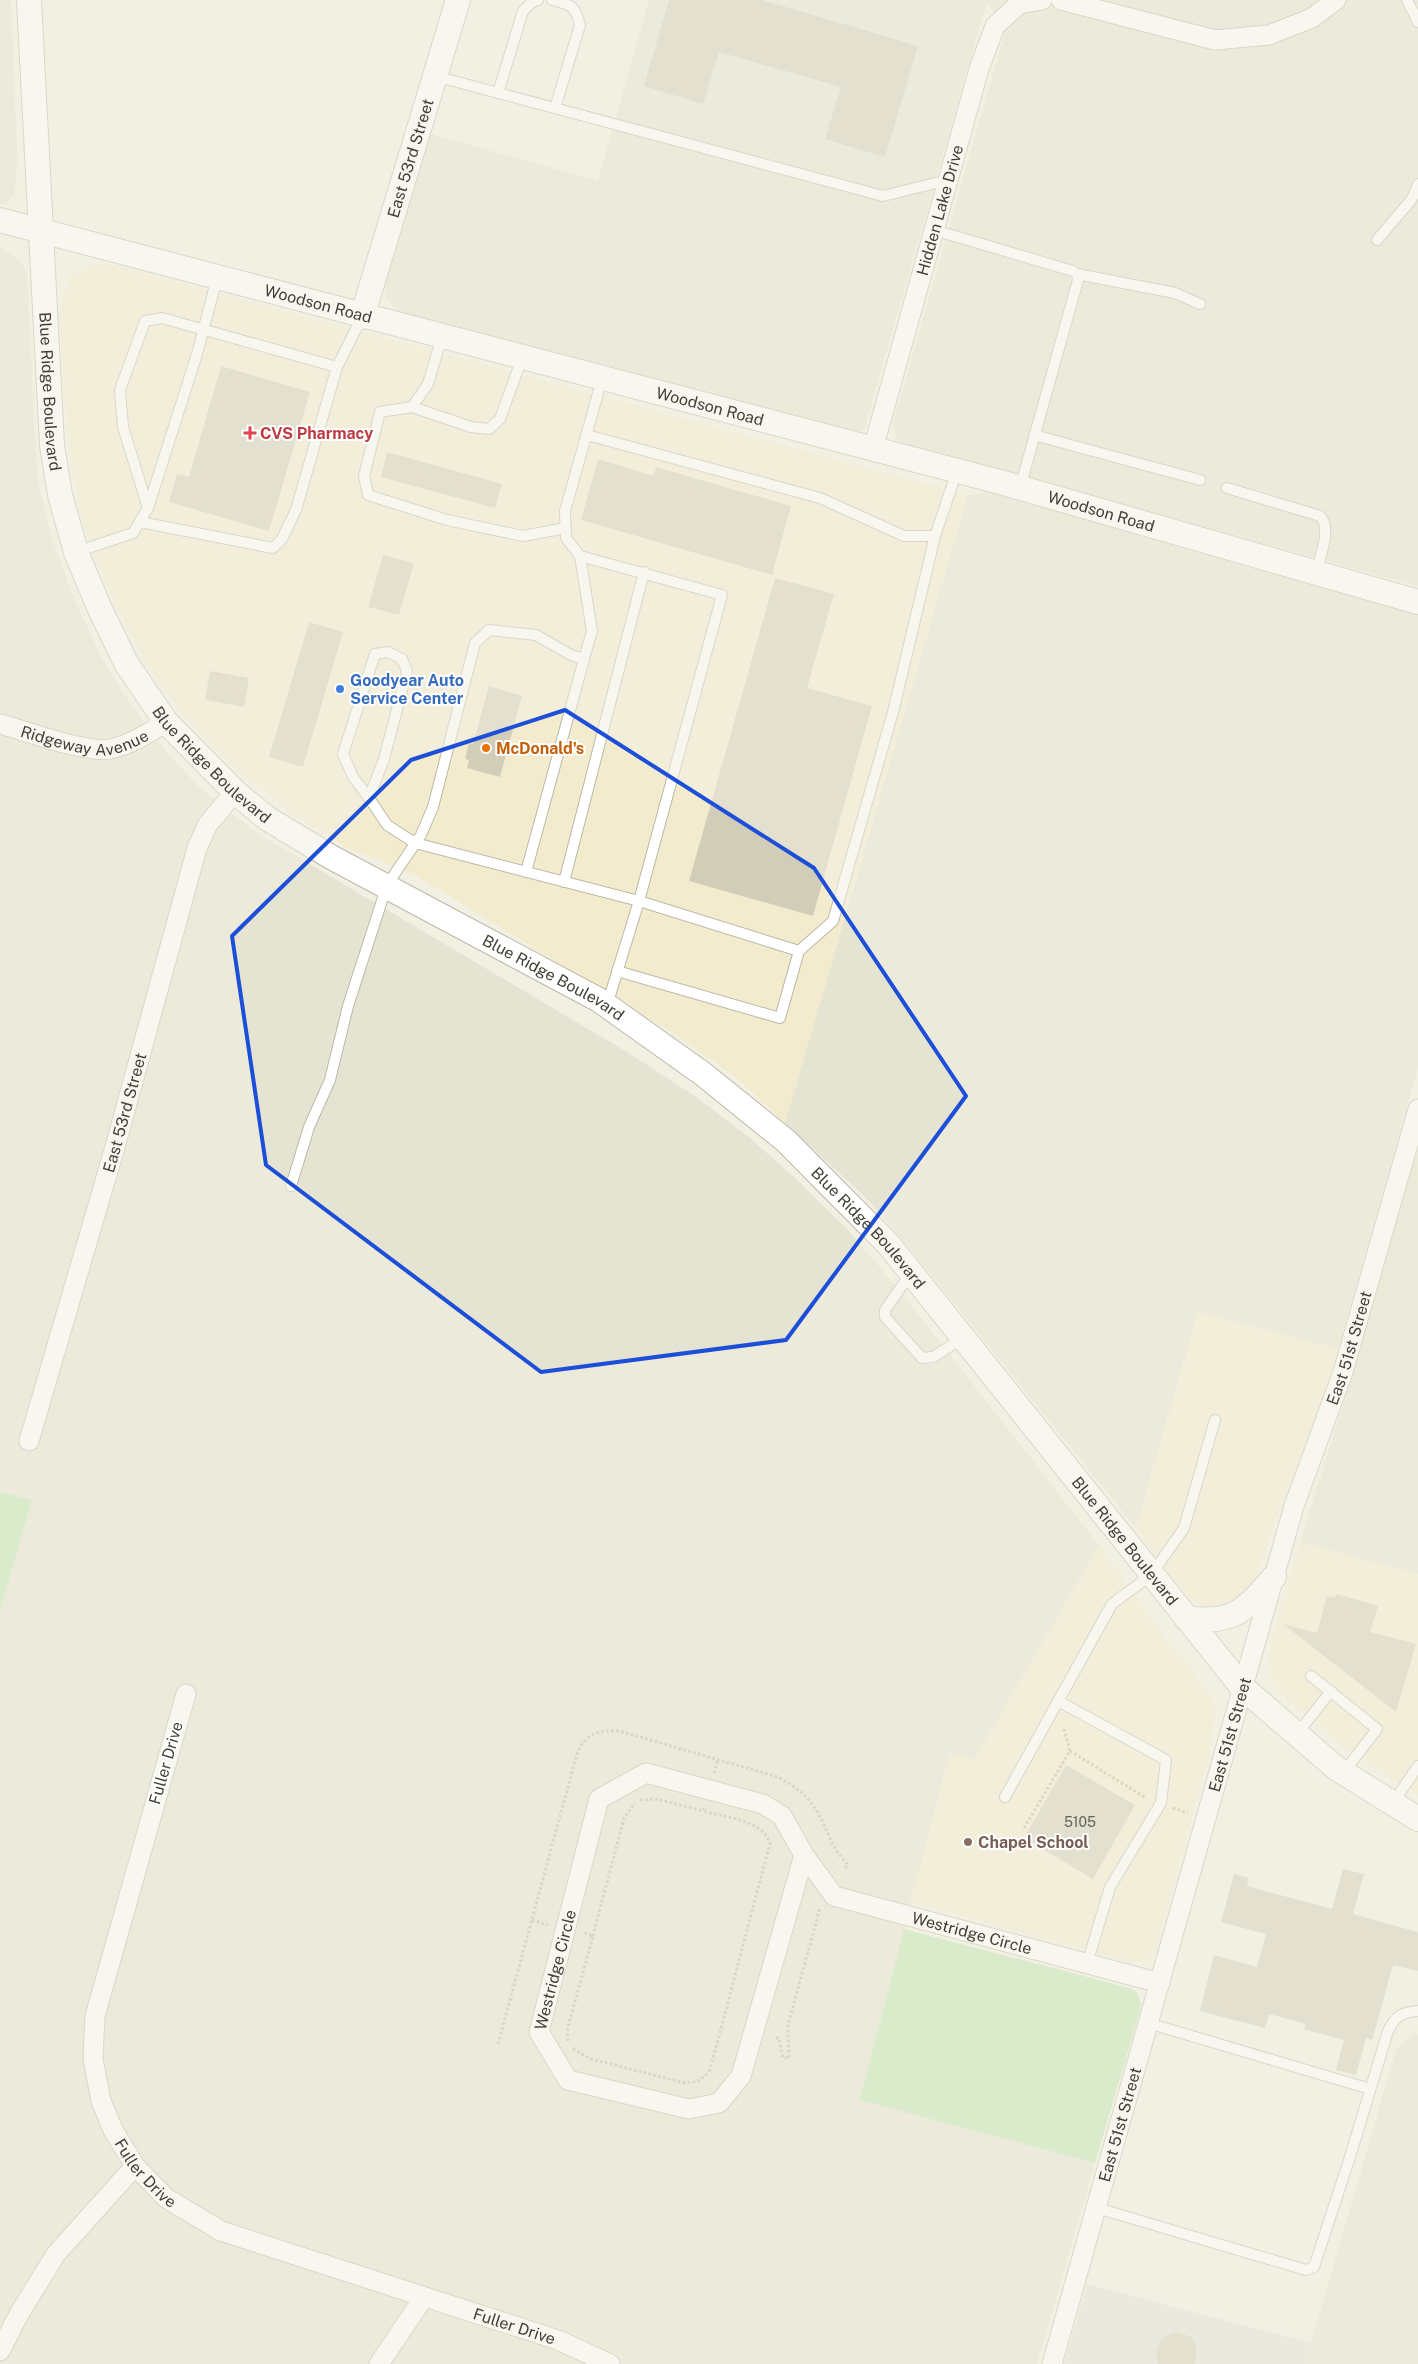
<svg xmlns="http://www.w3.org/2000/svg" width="1418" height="2364" font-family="'Public Sans',sans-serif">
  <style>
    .residential { fill: #e5e3d1 }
    .commercial { fill: #f3ebce }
    .industrial { fill: #e3e0d8 }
    .green { fill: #bfe4ad }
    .building { fill: #d2cdb9 }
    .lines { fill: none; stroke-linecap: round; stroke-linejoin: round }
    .service-casing { stroke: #bcb9a6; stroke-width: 12 }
    .minor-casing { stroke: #bcb9a6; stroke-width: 21 }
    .tertiary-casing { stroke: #bcb9a6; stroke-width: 26 }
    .path { stroke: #bdb898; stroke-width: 3; stroke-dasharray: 2.5 2.5; stroke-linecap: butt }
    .service { stroke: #fff; stroke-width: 10 }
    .minor { stroke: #fff; stroke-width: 19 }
    .tertiary { stroke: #fff; stroke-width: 24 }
    .marked { fill: none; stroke: #1d4ed8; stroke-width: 4; stroke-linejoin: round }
    .health-dot { fill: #e0444e; stroke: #fff; stroke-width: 2 }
    .shop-dot { fill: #3f7fe0; stroke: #fff; stroke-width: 2 }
    .food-dot { fill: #e8710a; stroke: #fff; stroke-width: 2 }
    .education-dot { fill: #8d6e63; stroke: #fff; stroke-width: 2 }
    .labels { text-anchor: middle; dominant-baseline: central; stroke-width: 4; stroke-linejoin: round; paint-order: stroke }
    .number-label { font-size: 14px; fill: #666355 }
    .street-label { font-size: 16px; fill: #424034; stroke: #fff }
    .health-label { font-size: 16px; font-weight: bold; fill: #be3a42; stroke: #fff; text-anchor: start }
    .shop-label { font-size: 16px; font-weight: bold; fill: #366cbe; stroke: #fff; text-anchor: start }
    .food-label { font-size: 16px; font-weight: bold; fill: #c56008; stroke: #fff; text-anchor: start }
    .education-label { font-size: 16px; font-weight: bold; fill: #785e54; stroke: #fff; text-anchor: start }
  </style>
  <rect width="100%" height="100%" fill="#f1f0e3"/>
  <g class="residential">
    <path d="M0,0h11l6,158 -2,35 -9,11h-6z"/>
    <path d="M649,0h769v586l-514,-140 -7,-6 -4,-17 112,-391 -18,-31 -122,426 -5,6 -8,3 -447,-120 -9,-7 -9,-11 -3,-12 47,-152 167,47z"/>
    <path d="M0,248l17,10 10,14 10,203 13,58 21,58 28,62 24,40 45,61 31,33 55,44 373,221 66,43 57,43 45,40 55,54 53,63 196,250 -125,215 -24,-7 -89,346 234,64 -58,201h-1037v-753l32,-111 -32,-8z"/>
    <path d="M986,492l432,119v457l-80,281 -140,-37 -62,216 -230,-284 -44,-50 -77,-71 183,-628z"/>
    <path d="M1418,1147v427l-118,-32 46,-147z"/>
    <path d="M1413,2033l5,2v329h-113l91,-314z"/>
  </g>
  <g class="commercial">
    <path d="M109,264l859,231 -183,628 -47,-44 -60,-43 -263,-161 -67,-27 -55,-33 -47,-38 -32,-30 -33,-35 -34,-47 -38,-73 -28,-75 -12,-67 -10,-137 5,-21 8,-15 16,-11z"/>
    <path d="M1198,1312l140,37 -16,55 -51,128 -14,43 -11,20 -11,9 -20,3 -16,-3 -12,-7 -51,-69z"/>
    <path d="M1300,1542l118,32v222l-83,-54 -49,-44 -14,-18 -3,-21 3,-20z"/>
    <path d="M1099,1545l61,86 51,64 4,15 -6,46 -54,195 -2,5 -11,6 -16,-1 -216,-59 40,-149 24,7z"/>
  </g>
  <path class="industrial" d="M1087,2284l224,59 -6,21h-241z"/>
  <g class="green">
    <path d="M0,1492l32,8 -32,111z"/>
    <path d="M904,1929l225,59 7,3 5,12 -1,8 -45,152 -235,-63z"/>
  </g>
  <g class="building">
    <path d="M669,0h93l156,46 -33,111 -60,-18 16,-52 -122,-35 -16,52 -59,-18z"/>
    <path d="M221,366l89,26 -41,139 -100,-29 8,-28 12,3z"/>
    <path d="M387,452l115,32 -7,24 -114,-31z"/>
    <path d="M598,459l56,17 2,-9 135,39 -19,69 -191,-55z"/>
    <path d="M383,555l31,8 -15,52 -31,-8z"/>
    <path d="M775,578l59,16 -27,94 65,18 -59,210 -124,-35z"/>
    <path d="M309,622l34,10 -40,135 -34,-10z"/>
    <path d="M210,671l39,7 -5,29 -39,-7z"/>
    <path d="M489,686l33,10 -22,81 -33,-9 2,-8 -4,-1 4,-16 4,1z"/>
    <path d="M1337,1594l41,12 -8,26 46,12 -20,68 -113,-88 34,9 10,-37 8,2z"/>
    <path d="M1066,1765l69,40 -42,74 -69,-41z"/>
    <path d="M1343,1869l21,5 -11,40 65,18v39l-25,-6 -21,75 -6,-2 -10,37 -20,-5 8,-30 -40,-11 2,-5 -37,-10 -4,14 -65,-17 14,-56 43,12 9,-33 -45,-12 13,-48 15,4 -2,8 85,23z"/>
    <path d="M1178,2332l13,5 4,6 2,7 -2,14h-37l-2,-11 4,-12 5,-5z"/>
  </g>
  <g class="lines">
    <defs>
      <g id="service">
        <path d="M552,0c19,5 23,5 28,25l-25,83"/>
        <path d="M1407,0l11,22"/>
        <path d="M435,76l448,120 65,-16"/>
        <path d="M498,93l25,-82 8,-8 7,-3"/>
        <path d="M934,230l139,41 4,3 1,6 -58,208"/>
        <path d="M1377,240l35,-41 6,-15"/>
        <path d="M1077,274l98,19 25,11"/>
        <path d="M442,337l-14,47 -16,23 -32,5 -16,64 4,19 79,25 76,16 43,-8"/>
        <path d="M412,407l59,20 18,2 11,-10 22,-61"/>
        <path d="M587,435l233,63 84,38h31l22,-65"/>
        <path d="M1034,435l166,45"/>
        <path d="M1227,488l93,28c12,12 0,41 -4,57"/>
        <path d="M148,508l-25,-81 -3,-37 25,-69 17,-3 175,49 25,-50"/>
        <path d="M140,522l133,26 9,-9 14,-29 41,-143"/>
        <path d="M76,552l57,-19 15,-25 49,-154 20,-76"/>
        <path d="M580,556l142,39 -83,306 -32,104"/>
        <path d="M584,659l8,-28 -12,-75 -14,-18 -1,-27 37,-132"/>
        <path d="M369,798l-16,-21 -10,-23 32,-100 13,-2 14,7 5,12 -23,88 -15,39 18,27 28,18 224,58 160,50 -19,67 -163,-47"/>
        <path d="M564,882l80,-310"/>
        <path d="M799,951l34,-30 60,-209 42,-176"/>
        <path d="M291,1186l18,-59 21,-47 18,-74 39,-121 34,-50 12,-28 42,-164 14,-13 47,5 35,20 13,4 -58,213"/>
        <path d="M911,1273l-26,37v7l37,41 11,-1 30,-19"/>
        <path d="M1311,1676l66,53 -33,43"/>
        <path d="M1058,1701l108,59 -5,43 -51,84 -23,77"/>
        <path d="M1297,1734l34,-43"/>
        <path d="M1005,1797l107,-193 39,-29 33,-47 31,-108"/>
        <path d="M1393,1803l25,-37"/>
        <path d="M1148,2023l222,66"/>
        <path d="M1097,2208l209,62 8,-3 35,-107 39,-129c7,-14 13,-19 30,-20"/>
      </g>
      <g id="minor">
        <path d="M1061,0l154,40 54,-5 43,-17 24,-18"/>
        <path id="s1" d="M873,449l106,-380 16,-43 24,-22 23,-4"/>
        <path id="s2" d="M0,724c26,7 85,29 110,25 20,-4 39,-16 56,-27"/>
        <path id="s3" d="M29,1441l86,-294 82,-299 11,-24 27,-32"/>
        <path id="s4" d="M186,1694l-91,322 -2,43 8,42 12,29 22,36 31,32 55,33 337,109 52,24"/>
        <path id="s5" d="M804,1855l-63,221 -22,27 -30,6 -121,-29 -29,-48 60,-233 47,-26 117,31 19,12 22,39 30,41 326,87"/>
        <path d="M0,2351l19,-37 37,-60 79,-88"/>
        <path d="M379,2364l45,-67"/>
        <path id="s6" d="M1052,2364l242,-858 49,-134 75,-263"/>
      </g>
      <g id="tertiary">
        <path id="s7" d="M29,0l23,445 8,50 16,57 23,55 27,56 40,59 69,70 33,27 63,38 268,143 104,74 83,67 103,104 353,442 94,81 82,51"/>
        <path id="s8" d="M0,220l1000,262 418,120"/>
        <path id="s9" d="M362,317l96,-317"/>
        <path d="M1186,1618c46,7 59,-7 88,-41"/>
      </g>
    </defs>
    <use href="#service" class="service-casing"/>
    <use href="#minor" class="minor-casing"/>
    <use href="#tertiary" class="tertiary-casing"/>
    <g class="path">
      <path d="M1070,1751l76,47"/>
      <path d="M714,1773l4,-14"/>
      <path d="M640,1800l16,-1 47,12"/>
      <path d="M1173,1808l15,5"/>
      <path d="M1024,1828l46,-77 -6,-22"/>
      <path d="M532,1920l16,5"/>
      <path d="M593,1936l31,-118 11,-15"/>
      <path d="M776,2038h3l4,20h6l-1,-33 32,-117"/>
      <path d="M568,2041l-1,-7 2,-11 24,-87 -9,-3"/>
      <path d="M498,2044l79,-290c7,-19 22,-25 42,-23l159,46c17,9 30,19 40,36 11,19 13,36 30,51l-4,5"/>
      <path d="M573,2049l18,10 90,23c13,2 21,-1 29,-12l60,-227c-7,-23 -46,-26 -67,-32l1,-3"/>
    </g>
    <use href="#service" class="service"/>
    <use href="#minor" class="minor"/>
    <use href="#tertiary" class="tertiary"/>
  </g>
  <path d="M0 0H1418V2364H0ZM565,710l249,158 152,228 -180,244 -245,32 -275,-207 -34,-229 179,-176z" fill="#f1f0e3" fill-opacity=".55" fill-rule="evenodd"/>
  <path class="marked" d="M565,710l249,158 152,228 -180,244 -245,32 -275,-207 -34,-229 179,-176z"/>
  <path class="health-dot" d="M247.5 425.5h5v5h5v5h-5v5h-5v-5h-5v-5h5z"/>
  <circle class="shop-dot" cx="340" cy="689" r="5"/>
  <circle class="food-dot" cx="486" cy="748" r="5"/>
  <circle class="education-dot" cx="968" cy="1842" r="5"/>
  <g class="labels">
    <g class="number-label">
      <text x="1080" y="1822">5105</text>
    </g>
    <g class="street-label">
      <text stroke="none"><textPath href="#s9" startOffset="166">East 53rd Street</textPath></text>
      <text stroke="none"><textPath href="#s1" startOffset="248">Hidden Lake Drive</textPath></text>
      <text stroke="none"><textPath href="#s8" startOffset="329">Woodson Road</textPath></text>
      <text stroke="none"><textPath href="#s7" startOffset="392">Blue Ridge Boulevard</textPath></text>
      <text stroke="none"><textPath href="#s8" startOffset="734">Woodson Road</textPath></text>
      <text stroke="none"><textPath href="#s8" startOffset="1139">Woodson Road</textPath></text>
      <text stroke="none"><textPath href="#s2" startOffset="88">Ridgeway Avenue</textPath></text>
      <text stroke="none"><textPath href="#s7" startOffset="811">Blue Ridge Boulevard</textPath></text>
      <text stroke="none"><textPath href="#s7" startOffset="1216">Blue Ridge Boulevard</textPath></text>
      <text stroke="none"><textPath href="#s3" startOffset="342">East 53rd Street</textPath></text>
      <text stroke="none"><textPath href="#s7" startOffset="1621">Blue Ridge Boulevard</textPath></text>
      <text stroke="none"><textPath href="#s6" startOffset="1059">East 51st Street</textPath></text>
      <text stroke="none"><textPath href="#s7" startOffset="2026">Blue Ridge Boulevard</textPath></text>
      <text stroke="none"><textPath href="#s6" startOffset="654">East 51st Street</textPath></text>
      <text transform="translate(166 1763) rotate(-74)">Fuller Drive</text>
      <text stroke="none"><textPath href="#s5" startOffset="1152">Westridge Circle</textPath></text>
      <text stroke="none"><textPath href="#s5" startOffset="540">Westridge Circle</textPath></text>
      <text stroke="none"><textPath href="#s6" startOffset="249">East 51st Street</textPath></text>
      <text stroke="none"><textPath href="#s4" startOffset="506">Fuller Drive</textPath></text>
      <text stroke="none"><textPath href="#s4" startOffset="911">Fuller Drive</textPath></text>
    </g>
    <g class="health-label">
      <text x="260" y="433">CVS Pharmacy</text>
    </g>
    <g class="shop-label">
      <text x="350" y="680">Goodyear Auto<tspan x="350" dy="18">Service Center</tspan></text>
    </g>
    <g class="food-label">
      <text x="496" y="748">McDonald's</text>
    </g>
    <g class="education-label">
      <text x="978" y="1842">Chapel School</text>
    </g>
  </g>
</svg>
